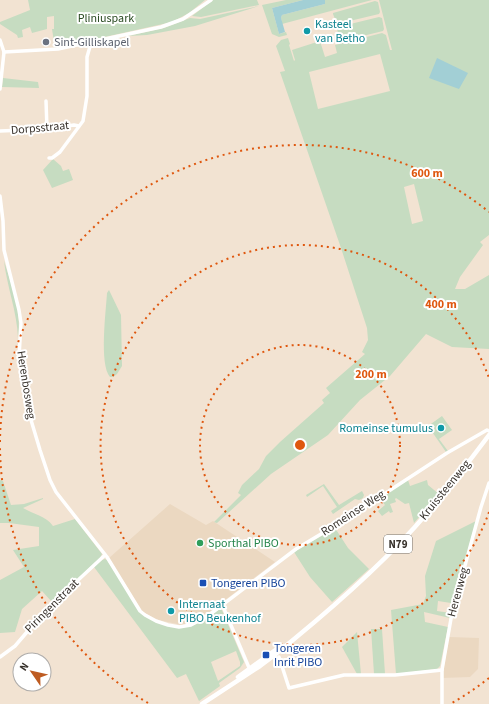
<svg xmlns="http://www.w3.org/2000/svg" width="489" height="704" font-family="'Source Sans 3',sans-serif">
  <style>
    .built { fill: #ebd8c1 }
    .green { fill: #c6dcc1; fill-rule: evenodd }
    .water { fill: #a2cfd5 }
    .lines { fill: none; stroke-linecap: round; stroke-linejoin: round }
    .minor { stroke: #fff; stroke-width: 3.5 }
    .major { stroke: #fff; stroke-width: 4.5 }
    .ring { fill: none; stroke: #df570e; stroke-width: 2; stroke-dasharray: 2 4 }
    .culture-dot { fill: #0f9aa8; stroke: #fff; stroke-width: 1.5 }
    .worship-dot { fill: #6b7280; stroke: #fff; stroke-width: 1.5 }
    .leisure-dot { fill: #2e9e5b; stroke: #fff; stroke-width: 1.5 }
    .transit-dot { fill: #1a4fb4; stroke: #fff; stroke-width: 1.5 }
    .labels { text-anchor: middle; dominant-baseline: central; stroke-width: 4; stroke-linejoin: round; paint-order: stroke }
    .shield { fill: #fff; stroke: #74706b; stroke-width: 1 }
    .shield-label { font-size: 11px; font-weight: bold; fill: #38322c }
    .park-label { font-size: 12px; fill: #294a21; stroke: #fff }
    .culture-label { font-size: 12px; fill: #0d838f; stroke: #fff; text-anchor: start }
    .worship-label { font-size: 12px; fill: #5b616d; stroke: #fff; text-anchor: start }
    .street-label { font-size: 12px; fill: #38322c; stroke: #fff }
    .leisure-label { font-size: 12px; fill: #27864d; stroke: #fff; text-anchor: start }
    .transit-label { font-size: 12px; fill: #164399; stroke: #fff; text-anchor: start }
    .centre { fill: #df570e; stroke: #fff; stroke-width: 2 }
    .ring-label { font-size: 12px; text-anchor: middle; font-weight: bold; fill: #df570e; stroke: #fff; stroke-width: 4; stroke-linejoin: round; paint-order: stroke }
  </style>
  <rect width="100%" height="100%" fill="#f2e3d2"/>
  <g class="built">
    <path d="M170,504l36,21 7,-4 62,41 -67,51 -14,8 -12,4 -24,-5 -15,-8 -34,-54z"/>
    <path d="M449,637l30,1 -1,31 -8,8 -28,1z"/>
  </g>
  <g class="green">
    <path d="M28,0h177l-16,13 -17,9 -117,26 -3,-19h2v-13l-7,1v12l-15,4 -2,-6 -8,3 1,7 -5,1 -1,-3 -17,-11v-2l30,-12z"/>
    <path d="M213,0h44l2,5 -58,12 -9,-1z"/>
    <path d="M286,0h17l-31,8 7,26 7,-2 1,3 -8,2 -7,-3 -10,-29z"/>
    <path d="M325,0h47l-90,24 -1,-6 1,-3 43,-11z"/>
    <path d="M379,0h110v235l-9,7 3,3 -23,32 -5,12h10l24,-14v74l-37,-2 -26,-13 -36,42 -30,24 -32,35 -57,39 -54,49 -3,-1 27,-27 -3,-2 4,-8 17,-16 7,-13 14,-14 44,-39 -2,-3 8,-7 -4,-5 39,-34 -3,-2 6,-12 -1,-12 -26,-80 -61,-176 5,-1 -9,-25 5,-6 7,-2 2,6 -1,1 5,16 1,-1 -3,-10 28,-9 5,16 12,-4 -2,-8 47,-12 4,2 4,15h2zM380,54l10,37 -72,18 -9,-37zM414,184l9,37 -11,3 -8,-37z"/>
    <path d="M375,1l3,1 2,10 -1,2 -42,10 -4,-10v-1z"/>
    <path d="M259,6l-64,20 -48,9 -19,1 36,-8 26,-10 10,1z"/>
    <path d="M379,17l3,1 2,11 -1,2 -41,10 -2,-1 -3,-11 1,-2z"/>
    <path d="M3,78l35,4 1,6 -37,-1z"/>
    <path d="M53,159l8,7 2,5 6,-2 4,11 -21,8 -9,-18z"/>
    <path d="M4,261c8,25 18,51 14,77 -1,-26 -11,-51 -14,-77z"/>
    <path d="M109,290l12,25 1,51 -5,8 -4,3h-3c-11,-13 -4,-66 -3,-84z"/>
    <path d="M442,416l10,14 -13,9 9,12 -2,1 -18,-26z"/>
    <path d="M0,480l3,1 8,24 13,-1 19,-6v1l-20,9c10,6 23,8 30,18l22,-7 27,35 -2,4 -48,44 -10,-11 -20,18 -7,23 -15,1v-53l24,-13 -11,-17 26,-4v-19l-30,-4h-9z"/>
    <path d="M408,480l2,6 17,-6 1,5 11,9 -25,29 -5,-20 -4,1 -9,-6 -1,1 1,3 -6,2 3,8 -3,1 -1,-2 -7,5 -4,-5 7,-6 -6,-7z"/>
    <path d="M324,484l15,21 23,-14 2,4 -1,3 -4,2 -4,-1 -22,15 -2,-3 6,-4 -14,-21 -16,11 -1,-2z"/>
    <path d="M476,521l-25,90h-2l2,-8 -13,-2 -1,10 14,2 -1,5 -26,-6 1,10 23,5 -8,39 -3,3 -41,5 -5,-64 32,-6 3,-8 -1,-20 11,-35z"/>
    <path d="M335,528l13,20 21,21 -37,33 -22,-25 -16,-25z"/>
    <path d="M105,559l2,1 35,54 35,14 17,-3 12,-6 15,-11 23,54 -4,6 -21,15 1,3 -21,15 -13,-27 -9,4 -83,-111 8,-7zM236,651l4,11v4l-22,15 -7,-19z"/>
    <path d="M371,629h11l3,45h-11z"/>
    <path d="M357,632l4,42h-4l-15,-27z"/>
  </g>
  <g class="water">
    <path d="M303,0h22v4l-43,11 -1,3 4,14 -6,2 -7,-26z"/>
    <path d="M437,58l31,15 -9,16 -30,-11z"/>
  </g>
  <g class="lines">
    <g class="minor">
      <path d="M0,40l4,12 -4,37"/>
      <path d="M4,52l54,-3 103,-22 22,-8 28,-19"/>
      <path d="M46,101l1,28"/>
      <path d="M0,131l47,-2 27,-4 5,1"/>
      <path d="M49,158h3l8,-6 23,-31 4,-25v-39l4,-14"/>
      <path d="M0,196l3,25 1,29 15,60 2,13 -2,34 12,63 9,30 10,30 6,12 51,65 33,54 5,4 11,6 12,4 11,2 12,-2 18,-10 87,-66 50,-30 101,-66 40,-23 2,1"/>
      <path d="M222,604l28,66"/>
      <path d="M0,657l15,-11 30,-35 60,-56"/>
      <path d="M279,657l10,31 55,-13h51l47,-5"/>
      <path d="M442,704v-34l10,-57 29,-106 8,-24"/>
    </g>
    <g class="major">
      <path d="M238,677l43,-31"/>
      <path d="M202,704l58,-38 12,-9c50,-40 99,-82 142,-129 27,-30 51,-61 75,-93"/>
    </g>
  </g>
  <g class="ring">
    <circle cx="300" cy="445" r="100"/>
    <path d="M489 512A200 200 0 1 1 489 378"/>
    <path d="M489 678A300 300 0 0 1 452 703M148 703A300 300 0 0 1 0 448M0 442A300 300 0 0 1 489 212"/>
  </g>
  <g class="culture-dot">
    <circle cx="307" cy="31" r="4"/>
    <circle cx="441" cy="428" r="4"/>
    <circle cx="171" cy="611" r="4"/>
  </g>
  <circle class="worship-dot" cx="46" cy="42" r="4"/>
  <circle class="leisure-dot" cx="200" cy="543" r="4"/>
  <g class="transit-dot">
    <rect x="199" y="579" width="8" height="8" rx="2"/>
    <rect x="262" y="651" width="8" height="8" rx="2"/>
  </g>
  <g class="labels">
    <rect class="shield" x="384" y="535" width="28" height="18" rx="3"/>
    <g class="shield-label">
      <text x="398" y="544">N79</text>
    </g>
    <g class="park-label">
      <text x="106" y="18">Pliniuspark</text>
    </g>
    <g class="culture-label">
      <text x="315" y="24">Kasteel<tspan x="315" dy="14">van Betho</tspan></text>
      <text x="433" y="428" text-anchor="end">Romeinse tumulus</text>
      <text x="179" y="604">Internaat<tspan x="179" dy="14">PIBO Beukenhof</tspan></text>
    </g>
    <g class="worship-label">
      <text x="54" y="42">Sint-Gilliskapel</text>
    </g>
    <g class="street-label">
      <text transform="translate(40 128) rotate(-5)">Dorpsstraat</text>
      <text transform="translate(26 385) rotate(81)">Herenbosweg</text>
      <text transform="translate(445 490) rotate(-51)">Kruissteenweg</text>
      <text transform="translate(353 513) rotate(-33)">Romeinse Weg</text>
      <text transform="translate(458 592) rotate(-75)">Herenweg</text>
      <text transform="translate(52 606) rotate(-45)">Piringenstraat</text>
    </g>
    <g class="leisure-label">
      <text x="208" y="543">Sporthal PIBO</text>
    </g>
    <g class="transit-label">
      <text x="211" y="583">Tongeren PIBO</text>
      <text x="274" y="648">Tongeren<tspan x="274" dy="14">Inrit PIBO</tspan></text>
    </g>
  </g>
  <circle cx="300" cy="445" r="6" class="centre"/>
  <g class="ring-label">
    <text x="427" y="177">600 m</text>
    <text x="441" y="308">400 m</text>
    <text x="371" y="378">200 m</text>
  </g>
  <g transform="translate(32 672) rotate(304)"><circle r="19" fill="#ffffff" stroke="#afadab"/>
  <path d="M0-3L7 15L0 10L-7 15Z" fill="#be5b21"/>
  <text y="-6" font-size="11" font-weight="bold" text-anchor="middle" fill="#38322c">N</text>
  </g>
</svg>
